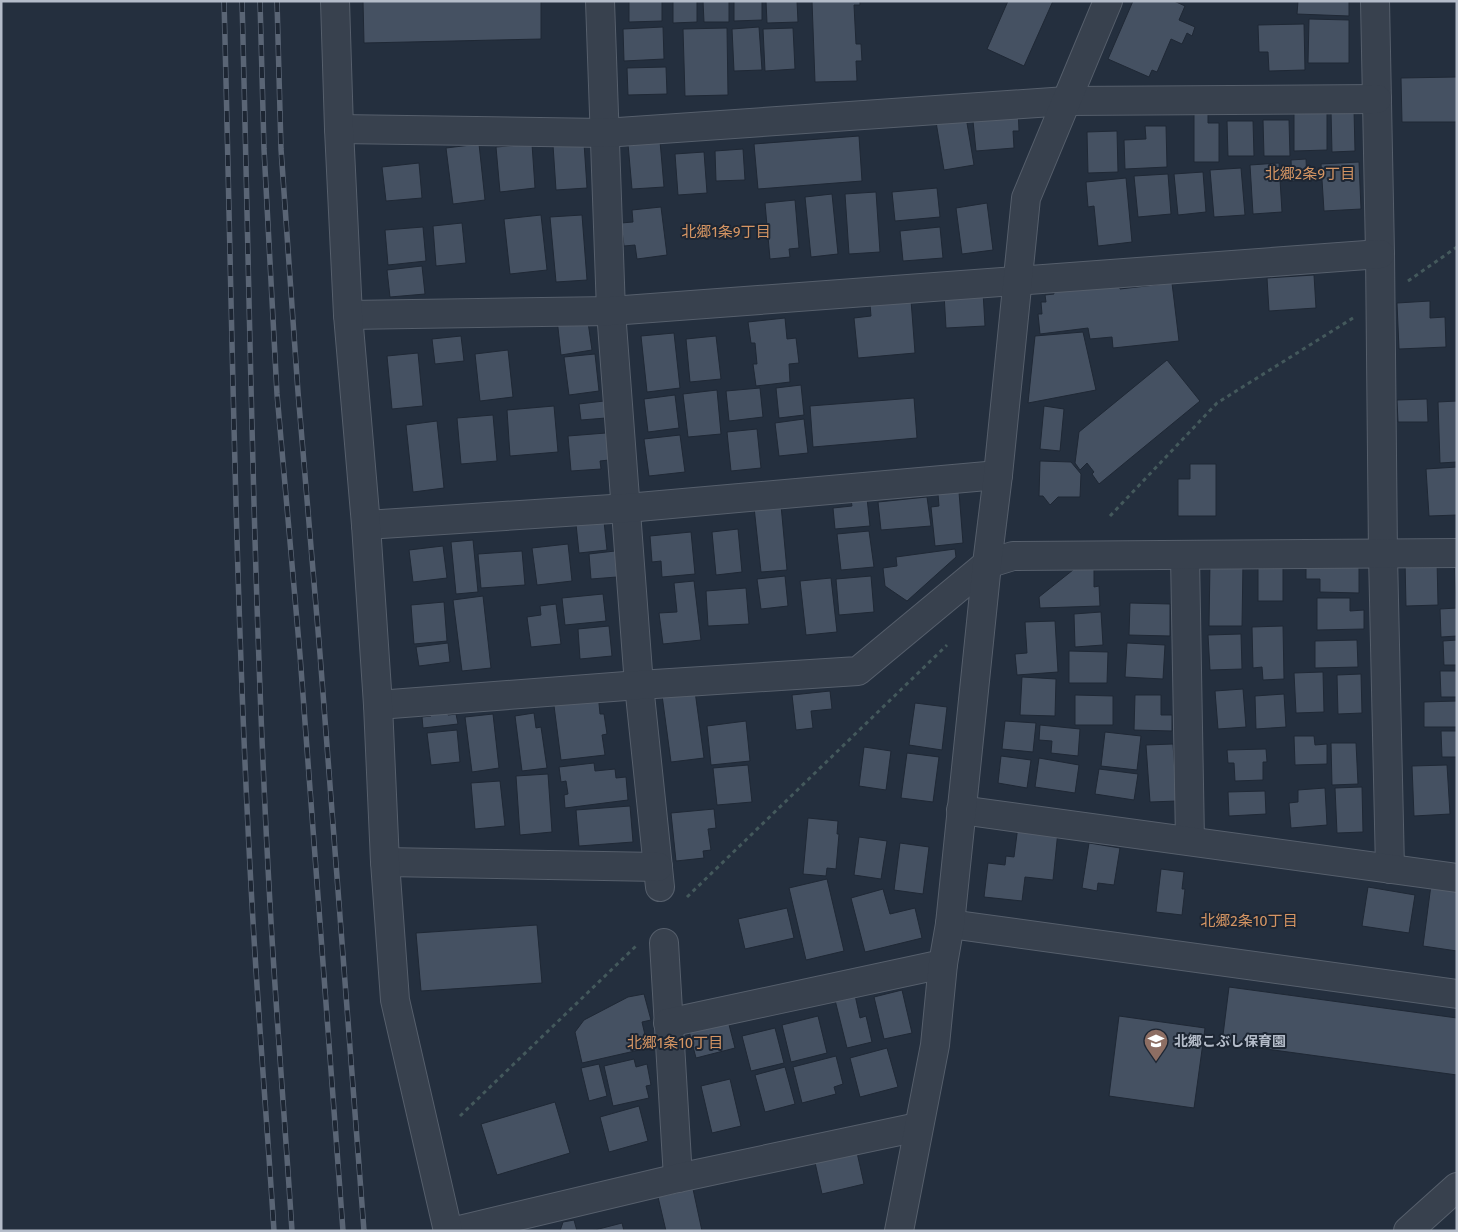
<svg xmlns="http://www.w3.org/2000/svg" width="1458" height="1232" font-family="'Fira Sans','Noto Sans JP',sans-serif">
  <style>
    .building { fill: #455162; stroke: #1f2835 }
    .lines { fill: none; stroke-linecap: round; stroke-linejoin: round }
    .minor-casing { stroke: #565f6c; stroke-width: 30 }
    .tertiary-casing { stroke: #565f6c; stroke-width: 30 }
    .path { stroke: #44595c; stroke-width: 3; stroke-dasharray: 4 4; stroke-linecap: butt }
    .minor { stroke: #38414e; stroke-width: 28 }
    .tertiary { stroke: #38414e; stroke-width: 28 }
    .rail-casing { stroke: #5a6575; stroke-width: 5.5 }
    .rail { stroke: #1d2633; stroke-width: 4; stroke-dasharray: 11; stroke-linecap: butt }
    .labels { text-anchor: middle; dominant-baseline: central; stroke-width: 4; stroke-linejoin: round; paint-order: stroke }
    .poi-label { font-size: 14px; font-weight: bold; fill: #b4bcc9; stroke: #1d2633; text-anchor: start }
    .neighbourhood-label { font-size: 15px; fill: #d59563; stroke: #1d2633 }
  </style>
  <rect width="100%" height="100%" fill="#242f3e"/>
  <g class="building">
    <path d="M363,1h178v38l-177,4z"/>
    <path d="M629,1h33v20l-33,1z"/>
    <path d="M673,1h24v21l-24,1z"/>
    <path d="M703,1h26v21h-25z"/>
    <path d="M734,1h28v19l-28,1z"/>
    <path d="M766,1h31l1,21 -31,1z"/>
    <path d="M812,1h48v4h-6l2,39h5l1,17h-6l1,20 -42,1z"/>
    <path d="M1008,1h45l-29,65 -37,-17z"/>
    <path d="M1133,1h41l11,5 -6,14 16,7 -3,9 -5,-3 -5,11 -11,-5 -14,33 -5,-2 -3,7 -41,-18z"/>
    <path d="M1298,1h51v15l-52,-2z"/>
    <path d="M1309,19l40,1v43h-41z"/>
    <path d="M1304,24l1,46 -36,1 -1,-19h-9l-1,-27z"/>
    <path d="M663,27l1,32 -40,2 -1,-32z"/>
    <path d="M759,27l3,43 -28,1 -2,-42z"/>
    <path d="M727,28l1,67 -43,1 -2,-67z"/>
    <path d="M793,28l2,41 -30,2 -2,-42z"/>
    <path d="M666,67l1,27 -39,1 -1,-27z"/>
    <path d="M1457,77v45h-55l-1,-44z"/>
    <path d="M1018,107l1,24h-6l1,17 -38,3 -4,-40z"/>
    <path d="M1354,110l1,41 -23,1 -1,-41z"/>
    <path d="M965,111l9,54 -30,5 -9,-54z"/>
    <path d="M1294,111h33v39l-33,1z"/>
    <path d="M1194,114h14v9h11v39h-25z"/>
    <path d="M1263,120h26l1,36h-26z"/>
    <path d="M1227,121h26l1,35h-26z"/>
    <path d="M1145,126h21l1,41 -42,2 -1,-29 22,-1z"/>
    <path d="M1117,131l1,41 -30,1 -1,-41z"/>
    <path d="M859,136l3,45 -104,8 -4,-45z"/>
    <path d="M660,141l4,46 -32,2 -4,-45z"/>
    <path d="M584,143l3,45 -31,2 -3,-45z"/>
    <path d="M479,144l6,56 -32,4 -7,-56z"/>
    <path d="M532,144l3,44 -35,4 -4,-45z"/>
    <path d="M743,149l2,31 -29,1 -1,-30z"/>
    <path d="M704,152l3,41 -29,2 -3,-41z"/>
    <path d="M1306,159l1,22h-15l-1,-21z"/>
    <path d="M1359,162l2,47 -37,2 -3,-47z"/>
    <path d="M419,163l3,35 -36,3 -4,-34z"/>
    <path d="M1279,163l3,49 -29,2 -3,-49z"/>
    <path d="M1241,168l4,47 -31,2 -4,-47z"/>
    <path d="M1203,172l3,40 -28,3 -4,-41z"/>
    <path d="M1168,174l3,40 -33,3 -4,-41z"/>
    <path d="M1126,178l6,64 -34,4 -4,-40 -6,1 -2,-25z"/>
    <path d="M937,188l3,29 -45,4 -3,-29z"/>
    <path d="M876,192l4,60 -31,2 -4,-60z"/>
    <path d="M832,194l6,60 -27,3 -6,-60z"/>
    <path d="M795,200l4,48 -10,1 1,8 -20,2 -5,-56z"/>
    <path d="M987,203l6,47 -31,4 -6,-46z"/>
    <path d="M661,207l6,48 -30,4 -2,-14 -11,1 -3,-23 12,-1 -1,-12z"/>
    <path d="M541,215l6,55 -37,4 -6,-55z"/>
    <path d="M582,215l5,65 -31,2 -6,-65z"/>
    <path d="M462,223l4,40 -30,3 -3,-40z"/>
    <path d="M423,227l3,34 -38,4 -3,-35z"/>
    <path d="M940,227l3,31 -40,3 -3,-30z"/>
    <path d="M422,266l3,28 -35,3 -3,-27z"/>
    <path d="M1314,275l2,33 -47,3 -2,-33z"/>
    <path d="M1119,281l1,8 52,-6 7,58 -66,7 -1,-11 -22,2 -2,-11 -48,6 -2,-20h4l-1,-12h5l-1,-7 9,-1 -1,-6z"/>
    <path d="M983,292l2,34 -39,2 -2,-34z"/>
    <path d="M911,300l4,53 -57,5 -4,-40 17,-2 -1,-12z"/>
    <path d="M1430,301v17l15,-1 1,30 -47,2 -2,-46z"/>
    <path d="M587,315l5,35 -31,5 -4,-36z"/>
    <path d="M785,318l2,21 9,-1 3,25 -10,1 1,18 -34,4 -3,-22h4l-2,-21h-4l-3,-21z"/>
    <path d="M1083,332l13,58 -68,13 7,-67z"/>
    <path d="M674,333l6,55 -33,4 -6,-56z"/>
    <path d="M461,336l3,25 -29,3 -3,-25z"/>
    <path d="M716,336l5,43 -31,3 -4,-43z"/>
    <path d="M508,350l5,47 -33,4 -5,-47z"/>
    <path d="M418,353l5,53 -31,3 -5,-53z"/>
    <path d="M595,354l4,37 -30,4 -5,-38z"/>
    <path d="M1167,360l33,41 -101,83 -7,-10 2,-2 -7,-9 -7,7 -5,-7 4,-31z"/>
    <path d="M801,385l3,30 -25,3 -3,-30z"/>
    <path d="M760,388l3,29 -34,4 -3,-30z"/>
    <path d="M717,390l4,44 -33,3 -5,-43z"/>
    <path d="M675,395l4,33 -31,4 -4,-33z"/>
    <path d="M914,398l3,40 -104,9 -3,-41z"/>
    <path d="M1427,399l1,23h-30l-1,-22z"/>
    <path d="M604,401l2,17 -25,2 -2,-16z"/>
    <path d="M1457,401v61l-17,1 -2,-61z"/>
    <path d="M554,406l4,46 -48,4 -3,-46z"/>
    <path d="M1044,406l20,3 -4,42 -20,-2z"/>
    <path d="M493,415l4,46 -36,3 -4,-46z"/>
    <path d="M804,419l4,34 -29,3 -4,-33z"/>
    <path d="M437,421l7,67 -31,4 -7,-67z"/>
    <path d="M757,429l4,39 -30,3 -4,-39z"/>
    <path d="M606,433l3,27 -9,1 1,8 -30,2 -3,-35z"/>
    <path d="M680,435l5,37 -36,4 -5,-37z"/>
    <path d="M1040,461l31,1 10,12 -1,23h-22l-8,8 -7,-9h-4z"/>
    <path d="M1190,464h26v52h-38v-37h12z"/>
    <path d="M1457,467v48l-28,1 -3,-47z"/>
    <path d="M959,492l4,51 -28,3 -4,-39 8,-1 -1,-12z"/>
    <path d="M927,497l4,29 -50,4 -3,-28z"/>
    <path d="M867,498l3,28 -35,3 -2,-21 19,-2 -1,-6z"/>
    <path d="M781,505l6,65 -26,2 -7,-65z"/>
    <path d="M604,521l3,29 -28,3 -3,-29z"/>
    <path d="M738,529l4,43 -26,3 -4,-43z"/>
    <path d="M869,531l5,36 -33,3 -4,-36z"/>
    <path d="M691,532l4,42 -33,3 -1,-16 -9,1 -2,-26z"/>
    <path d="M473,540l5,52 -22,2 -5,-52z"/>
    <path d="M568,544l4,37 -35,4 -5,-37z"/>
    <path d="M443,546l4,32 -34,4 -4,-32z"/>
    <path d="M955,549l1,8 -49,44 -22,-15 -2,-18 14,-2 -1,-9z"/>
    <path d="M522,551l3,34 -44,3 -3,-34z"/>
    <path d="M615,551l2,26 -26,2 -2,-25z"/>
    <path d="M1454,558h3v47h-1z"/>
    <path d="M1437,560l1,45 -32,1 -1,-45z"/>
    <path d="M1094,561v26l5,-1 1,20 -60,2 -1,-11 44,-35z"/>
    <path d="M1306,561l53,2v30l-39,-1v-13h-14z"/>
    <path d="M1210,562h33l-1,64h-33z"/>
    <rect x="1258" y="563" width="25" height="38"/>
    <path d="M785,576l3,30 -27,3 -4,-30z"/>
    <path d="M871,576l3,36 -35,3 -3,-36z"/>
    <path d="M831,578l6,54 -31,3 -6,-54z"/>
    <path d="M694,581l7,59 -38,4 -4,-31 18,-1 -3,-29z"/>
    <path d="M746,588l3,36 -41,2 -2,-35z"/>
    <path d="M603,594l3,27 -41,4 -3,-27z"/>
    <path d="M483,596l8,72 -29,3 -9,-71z"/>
    <path d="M1317,598h33v13l14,-1v19l-47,1z"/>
    <path d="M444,602l3,39 -33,3 -3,-39z"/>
    <path d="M1130,603l40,1v32l-41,-1z"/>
    <path d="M556,604l5,40 -30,3 -4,-30 14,-2 -1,-9z"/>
    <path d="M1457,608v28l-16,1 -1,-28z"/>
    <path d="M1101,612l2,33 -28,2 -1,-33z"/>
    <path d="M1055,621l3,51 -41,3 -2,-21 12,-1 -2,-31z"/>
    <path d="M609,626l3,30 -32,3 -2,-30z"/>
    <path d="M1283,626l1,53 -21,1 -1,-13 -9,1 -1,-41z"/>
    <path d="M1241,634l1,35 -32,1 -2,-35z"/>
    <path d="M1357,640l1,27 -43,1v-27z"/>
    <path d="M1457,640v25h-13l-1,-24z"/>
    <path d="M448,643l2,19 -31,4 -3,-19z"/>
    <path d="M1127,643l38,2 -2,34 -38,-2z"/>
    <path d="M1069,651l39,1 -1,31h-38z"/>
    <path d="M1440,671h17v26h-16z"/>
    <path d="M1323,672l1,40 -28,1 -2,-40z"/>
    <path d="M1361,674l1,39 -24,1 -1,-39z"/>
    <path d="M1022,677l34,2 -1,37 -35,-1z"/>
    <path d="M1243,689l3,38 -28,2 -3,-38z"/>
    <path d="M695,691l9,67 -33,4 -9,-67z"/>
    <path d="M830,691l2,18 -21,2 2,17 -17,2 -4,-35z"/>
    <path d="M598,693l2,21h4l3,20 -5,1 3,20 -44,5 -8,-62z"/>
    <path d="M1284,694l2,33 -30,2 -1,-33z"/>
    <path d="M1075,695l38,1v29h-38z"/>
    <path d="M1135,695h26v20h11v16l-38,-1z"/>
    <path d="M1457,701v26h-33v-25z"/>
    <path d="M915,703l32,4 -5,43 -33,-5z"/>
    <path d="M447,706l1,9 8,-1 2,10 -35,4 -1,-11 9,-1 -1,-8z"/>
    <path d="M534,713l2,15 5,-1 6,41 -25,3 -7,-55z"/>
    <path d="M493,714l6,54 -27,4 -7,-55z"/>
    <path d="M746,721l4,40 -39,4 -4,-39z"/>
    <path d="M1005,721l31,2 -3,29 -31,-3z"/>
    <path d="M1040,725l40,4 -2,27 -27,-3 1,-12 -13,-1z"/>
    <path d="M457,730l3,32 -29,3 -4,-32z"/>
    <path d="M1441,731h16v26h-15z"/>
    <path d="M1105,732l36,4 -4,34 -36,-4z"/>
    <path d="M1294,736h20l1,9 12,-1v20l-32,1z"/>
    <path d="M1331,743h25l2,41 -26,1z"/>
    <path d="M1173,744l4,57 -27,1 -4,-57z"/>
    <path d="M864,747l27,4 -5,39 -27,-4z"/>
    <path d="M1266,749l1,13h-4v18l-28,1 -1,-18h-6l-1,-13z"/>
    <path d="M907,753l32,4 -6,45 -32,-4z"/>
    <path d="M1001,756l30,4 -4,28 -29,-5z"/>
    <path d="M1039,758l40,7 -4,28 -40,-6z"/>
    <path d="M594,763l1,8 20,-2 1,9 10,-1 2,23 -63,8 -1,-13 4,-1 -2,-13 -5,1 -2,-15z"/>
    <path d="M748,765l4,37 -35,3 -4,-37z"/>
    <path d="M1447,765l3,49 -36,2 -2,-50z"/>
    <path d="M1099,769l39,5 -4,26 -39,-6z"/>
    <path d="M548,774l4,58 -32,3 -4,-59z"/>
    <path d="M500,781l5,45 -30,3 -4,-46z"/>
    <path d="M1362,787l1,45 -26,1 -2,-45z"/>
    <path d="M1325,788l2,37 -36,3 -2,-25 9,-1v-12z"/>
    <path d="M1265,791l1,23 -37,2 -1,-24z"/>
    <path d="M630,806l3,36 -54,4 -3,-36z"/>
    <path d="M714,809l2,19 -8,1 3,21 -8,1 1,7 -28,3 -5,-48z"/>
    <path d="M808,818l30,3 -1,13h2l-3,35 -9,-1 -1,8 -23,-2z"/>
    <path d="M1018,826l40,5 -5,49 -28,-3 -3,24 -38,-4 4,-34 17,2 1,-9 8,1z"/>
    <path d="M859,837l28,4 -6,38 -27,-4z"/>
    <path d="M900,843l29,4 -6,47 -29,-4z"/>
    <path d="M1089,843l31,5 -6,37 -16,-2 -1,8 -15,-3z"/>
    <path d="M1161,869l23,3 -2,17h3l-3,26 -26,-3z"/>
    <path d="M827,879l17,72 -38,9 -17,-72z"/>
    <path d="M1431,885l26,4v62l-34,-5z"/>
    <path d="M1368,887l47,8 -6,38 -47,-7z"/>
    <path d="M883,889l7,25 25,-6 7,30 -57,14 -14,-54z"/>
    <path d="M787,908l7,30 -49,11 -7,-30z"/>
    <path d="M537,925l5,58 -121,8 -5,-58z"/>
    <path d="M1229,987l228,31v57l-235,-32z"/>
    <path d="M902,990l10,43 -28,6 -10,-42z"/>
    <path d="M644,994l7,26 -9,2 6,26 -66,15 -7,-31 9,-12 44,-23z"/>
    <path d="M855,995l5,23 6,-2 6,26 -25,6 -12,-48z"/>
    <path d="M726,1013l9,35 -39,10 -9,-35z"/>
    <path d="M818,1016l9,37 -36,9 -9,-37z"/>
    <path d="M1119,1016l86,12 -11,80 -85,-12z"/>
    <path d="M775,1028l9,35 -33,8 -9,-35z"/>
    <path d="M887,1048l11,39 -38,10 -10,-39z"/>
    <path d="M836,1056l7,28 -9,3 2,7 -34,9 -9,-36z"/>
    <path d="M634,1059l2,8 11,-3 4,21 -5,1 3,12 -36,8 -9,-40z"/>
    <path d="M599,1064l8,32 -18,5 -8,-33z"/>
    <path d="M785,1067l10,37 -30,8 -10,-37z"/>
    <path d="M730,1079l11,47 -29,7 -11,-47z"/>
    <path d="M555,1102l15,51 -73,22 -16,-51z"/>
    <path d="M639,1106l9,35 -39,11 -9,-35z"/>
    <path d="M856,1148l8,36 -42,10 -8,-36z"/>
    <path d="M693,1189l9,42h-36l-8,-34z"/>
    <path d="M574,1220l3,11h-17l3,-9z"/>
    <path d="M622,1223l2,8h-33z"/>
  </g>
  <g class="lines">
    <defs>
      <g id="minor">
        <path d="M600,1l11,310 28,374 21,202"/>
        <path d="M1375,1l5,253 3,301 7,314"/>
        <path d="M339,129l265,4 463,-32 310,-2"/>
        <path d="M348,315l263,-4 769,-57"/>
        <path d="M366,525l261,-17 371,-33"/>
        <path d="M1185,556l5,285"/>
        <path d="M378,705l261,-20 219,-14 129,-107 26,-8 444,-3"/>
        <path d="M961,810l496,68"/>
        <path d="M385,862l273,5"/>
        <path d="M950,924l507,70"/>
        <path d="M664,943l14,235"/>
        <path d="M668,1023l275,-59"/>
        <path d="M455,1231l223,-53 240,-51"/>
        <path d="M899,1231l36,-186 8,-81 7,-40 37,-360 11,-89 28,-277 82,-197"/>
        <path d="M1408,1231l49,-44"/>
      </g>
      <path id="tertiary" d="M335,1l4,128 9,186 18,210 12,180 7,157 10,138 53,231"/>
    </defs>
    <use href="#minor" class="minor-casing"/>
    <use href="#tertiary" class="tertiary-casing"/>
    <g class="path">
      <path d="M1408,281l49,-34"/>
      <path d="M1110,516l107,-113 136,-85"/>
      <path d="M687,897l260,-252"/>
      <path d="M460,1116l176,-170"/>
    </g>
    <use href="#minor" class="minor"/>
    <use href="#tertiary" class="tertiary"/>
    <defs>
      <g id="rail">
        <path d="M224,1c8,301 11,602 28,903 6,109 15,218 22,327"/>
        <path d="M242,1c8,301 11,602 28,903 6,109 15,218 22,327"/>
        <path d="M260,1l4,148 13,245 23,261 43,576"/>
        <path d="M277,1l4,148 17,243 22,262 44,577"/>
      </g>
    </defs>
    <use href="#rail" class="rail-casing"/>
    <use href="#rail" class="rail"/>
  </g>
  <defs>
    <symbol id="school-pin" viewBox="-11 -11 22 30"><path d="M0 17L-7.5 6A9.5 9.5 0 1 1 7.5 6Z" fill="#8d6e63" stroke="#1d2633"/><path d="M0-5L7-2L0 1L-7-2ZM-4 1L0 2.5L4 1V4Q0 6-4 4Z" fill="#fff"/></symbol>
  </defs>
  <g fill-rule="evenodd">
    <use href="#school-pin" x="1142" y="1027" width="28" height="38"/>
  </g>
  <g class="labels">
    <g class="poi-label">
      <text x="1174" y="1041">北郷こぶし保育園</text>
    </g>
    <g class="neighbourhood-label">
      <text x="1310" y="174">北郷2条9丁目</text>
      <text x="726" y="232">北郷1条9丁目</text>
      <text x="1249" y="921">北郷2条10丁目</text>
      <text x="675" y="1043">北郷1条10丁目</text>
    </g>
  </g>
  <rect width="1458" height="1232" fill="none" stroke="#b4bcc9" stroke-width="5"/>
</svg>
